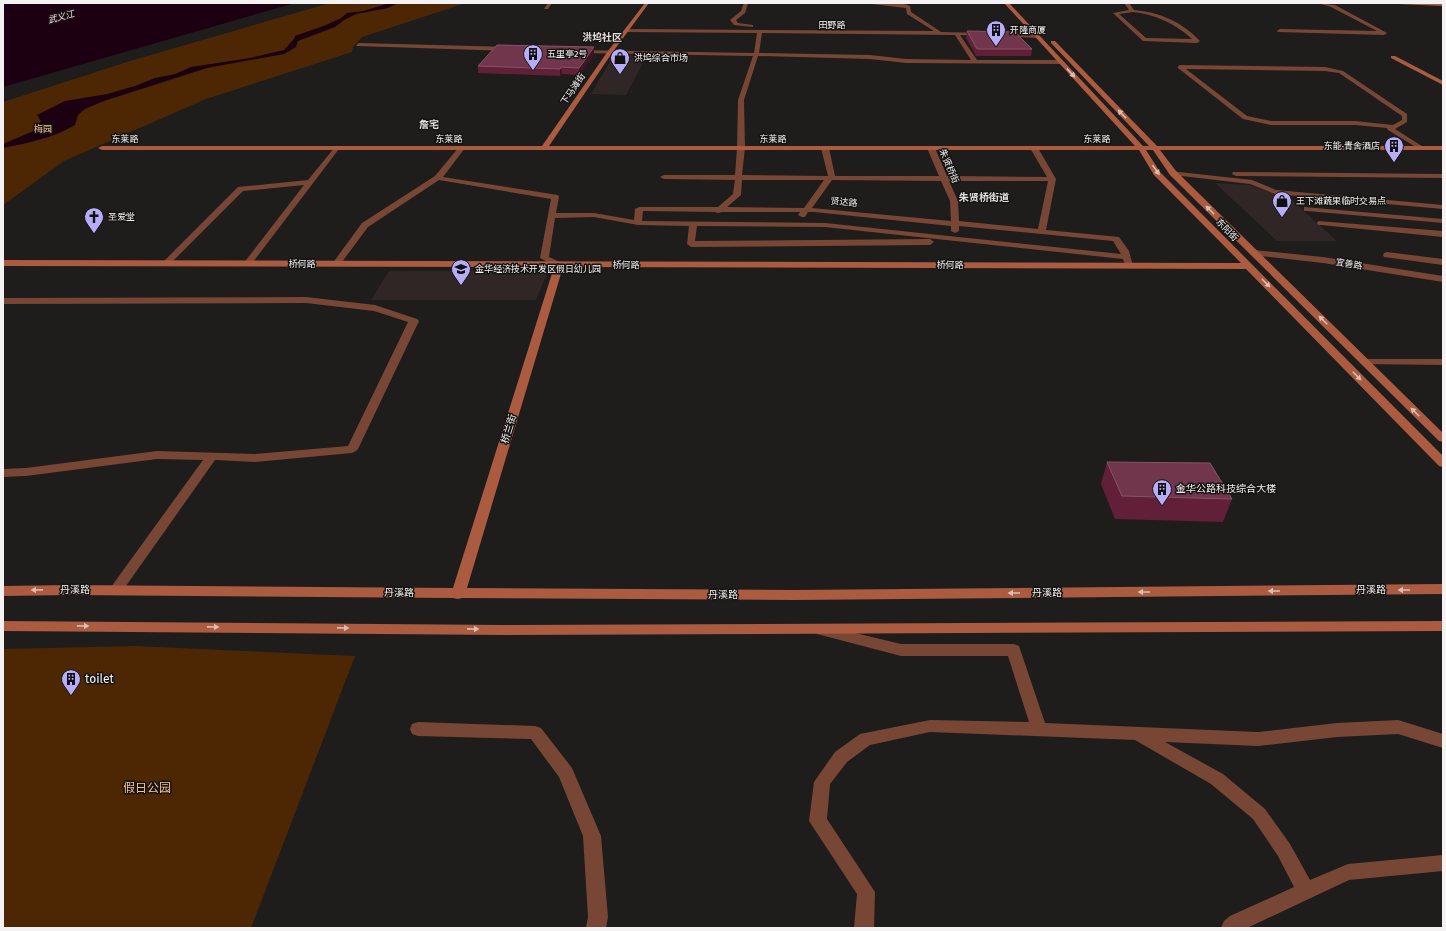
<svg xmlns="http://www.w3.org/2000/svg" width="1446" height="931" font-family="'Fira Sans','Noto Sans SC',sans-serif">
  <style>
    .built { fill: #2f2625 }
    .green { fill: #4d2703 }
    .water { fill: #1c0012 }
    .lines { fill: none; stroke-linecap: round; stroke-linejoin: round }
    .street { fill: #784634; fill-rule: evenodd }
    .secondary { fill: #ab5b3f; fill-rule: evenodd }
    .wall { fill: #621f38 }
    .shaded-wall { fill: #411424 }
    .building { fill: #72364c; stroke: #865366 }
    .oneway { fill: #dabdb3 }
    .labels { text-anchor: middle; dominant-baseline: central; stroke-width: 3; stroke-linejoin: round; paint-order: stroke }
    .far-water-label { font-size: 9px; font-style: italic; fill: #f7cee4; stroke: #161313 }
    .far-street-label { font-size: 9px; fill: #f4f2f2; stroke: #161313 }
    .far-poi-label { font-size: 9px; fill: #f4f2f2; stroke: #161313; text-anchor: start }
    .far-park-label { font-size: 9px; fill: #f3bd95; stroke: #161313 }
    .far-quarter-label { font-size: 10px; font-weight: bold; fill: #e3dfdf; stroke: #161313 }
    .street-label { font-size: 10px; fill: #f4f2f2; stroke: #161313 }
    .poi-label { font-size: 10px; fill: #f4f2f2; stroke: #161313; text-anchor: start }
    .near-poi-label { font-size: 12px; fill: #f4f2f2; stroke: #161313; text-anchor: start }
    .near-park-label { font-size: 12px; fill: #f3bd95; stroke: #161313 }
  </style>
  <rect width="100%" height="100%" fill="#1f1c1c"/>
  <g class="built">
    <path d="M614,55l33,1 -21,39 -35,-1z"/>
    <path d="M1215,183l35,2 19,7 17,3 51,46h-60z"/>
    <path d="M389,271h159l-12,29h-165z"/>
  </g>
  <g class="green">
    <path d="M330,3h136l-104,34 -9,10 -1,5 -146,47 -142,62 -61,44v-103l127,-41z"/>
    <path d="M135,646l220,10 -104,272h-248v-279z"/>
  </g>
  <g class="water">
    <path d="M3,3h292l-292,84z"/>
    <path d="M390,3h8l-10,5 -32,6 -12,6 -9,7 -37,14 -2,6 -12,7 -77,14 -103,33 -19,8 -7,6 -3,10c-22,13 -47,18 -72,23v-4l35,-15 -1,-3 4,-5 -4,-6 28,-14 42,-7 28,-8 20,-8 20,-4 16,-7 59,-9 34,-8 10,-11 1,-3 31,-11 15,-7 6,-5 16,-2z"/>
  </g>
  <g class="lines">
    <g class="street">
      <path d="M548,3h4l-4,6h-4z"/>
      <path d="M744,3h4l-3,10 -9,7 2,3 15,2v2l-19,-2 -4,-5 11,-9z"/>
      <path d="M825,3h28l-2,1h-24z"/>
      <path d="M863,3l41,1 6,2 1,6 30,20 42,1 1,1 -3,2 -21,-1 17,25h83l3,2 -3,2 -154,-1 -36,-4 -112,-3 -14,44 1,48 -3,27 86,1 -7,-28 4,-2 4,2 6,28h104l-12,-28 4,-2 4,2 12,28 100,1 -17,-29 4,-2 4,2 18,31 -10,51 73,7 10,14 4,15 -1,2h-6l-3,-9 -298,-32 -128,-1 -2,15 235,-2 4,3 -4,3 -239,2 -4,-3 2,-18 -51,-1 -44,-8 -39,1 -6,39 13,6 1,2 -4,3 -19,-10 11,-59 -112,-19 -71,47 -29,39h-6l-1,-2 30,-41 73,-47 24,-29 2,-1 4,2 -22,29 115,18 1,2 -3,16h38l40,7 1,-11 4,-2h79l15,-13 2,-14 -71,-1 -4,-2 4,-2h71l2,-27 1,-48 15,-44 -175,-3 -2,-1v-2l178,3 3,-20 -132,-1 -1,-1 3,-2 307,2 -27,-17 -1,-6zM762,33l193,2 16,25 -65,-1 -36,-4 -111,-2zM742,180h82l-20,28 -77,-1 14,-12zM832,180l109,1 9,20 1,20 -139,-13zM949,181h99l-10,48 -79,-8 -1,-20zM643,211l72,1 3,1 4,-1h78l-2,3 4,2h3l3,-5h6l137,14v5l4,2 4,-2v-5l154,15 8,13 -296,-31 -183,-2z"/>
      <path d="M1124,3h5l5,7c26,2 48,12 66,31l-3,2 -54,-2 -30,-28 16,-3zM1133,12c24,3 41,11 59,27l-46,-1 -27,-24z"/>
      <path d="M1318,3l17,2 52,28 -3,2 -106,-3 -1,-1 3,-2 97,2 -46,-24z"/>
      <path d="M1004,33l32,1 3,2 -3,2 -34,-2v-2z"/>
      <path d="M359,43l151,4 3,2 -3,2 -153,-5 -1,-1z"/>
      <path d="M1180,65l145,2 18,4 64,43v8l-12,7 30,19 -6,1 -31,-19 -1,-2 -32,-3h-84l-28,-6 -65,-51v-2zM1186,69l139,2 14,2 63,43v4l-9,5 -38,-4h-84l-24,-5z"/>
      <path d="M337,146l2,1v2l-89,117h-6l-1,-2 61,-79 -61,6 -75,75h-6l-1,-2 77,-77 70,-7 27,-33z"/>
      <path d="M1170,171l82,9 24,10 167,15v4l-168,-15 -25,-10 -77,-9h-3z"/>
      <path d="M1233,172l210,2v4l-207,-2 -4,-2z"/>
      <path d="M1304,207l139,12v4l-136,-12h-3z"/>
      <path d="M1318,221l125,10v6l-122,-12h-3l-1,-2z"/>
      <path d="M1254,250l69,7 120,19v6l-120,-19 -72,-8 -1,-2z"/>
      <path d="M1387,252l56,7v6l-59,-8 -1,-2 1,-2z"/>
      <path d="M306,297l69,8 42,14 2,2 -61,128 -2,2 -4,2 -97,9 -40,-2 -94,133 -5,2 -5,-2 -2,-3 2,-3 92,-127 -46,-1 -131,17 -23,1v-8l23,-1 131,-17 98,3 93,-8 60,-124 -34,-11 -68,-8 -303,1v-6z"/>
      <path d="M1365,359h78v6l-82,-1 -1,-2 1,-2z"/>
      <path d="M822,625l79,19h113l5,2 26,77 213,9 79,-9 61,-3 45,14v14l-45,-14 -61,3 -79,9 -93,-4 58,32 42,35 25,35 20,36 38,-16 95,-9v16l-94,9 -102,48h-26l3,-7 6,-5 64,-29 -16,-31 -25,-37 -42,-35 -76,-44 -205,-8 -60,13 -23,17 -17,22 -3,35 48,73 -1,36h-20l3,-34 -48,-73 5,-39 21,-30 25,-18 70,-14 99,2 -21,-66h-107l-84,-22 -2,-4 2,-4z"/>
      <path d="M418,722l117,4 6,2 31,40 29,68 7,81 -2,11h-20l2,-11 -5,-81 -24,-59 -28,-38 -113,-3 -6,-2 -2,-5 2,-5z"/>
    </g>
    <g class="secondary">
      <path d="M645,3h4l-37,50 -63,93h586l-131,-143h5l134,143h6l-98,-103v-2h4l102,105h286v4h-283l16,21 267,262v9l-4,-1 -269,-266 -17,-25h-7l14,22 283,284v11l-4,-1 -193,-197 -683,-2 -96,321 326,2 650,-6v10l-650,6 -331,-2 -4,1 -5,-1 -382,-3 -68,1v-10l68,-1 382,3 101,-321 -551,-1v-6l1238,3 -87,-88 -15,-25h-1037l-4,-2 4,-2h440l66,-95z"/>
      <path d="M1396,3l47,1v2l-45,-2z"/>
      <path d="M1391,56h4l48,25v4l-52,-27z"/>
      <path d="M3,621l502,4 938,-4v10l-938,4 -502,-4z"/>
    </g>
  </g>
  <g class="wall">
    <path d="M967,31l65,18 -1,7h-55l-10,-18z"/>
    <path d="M594,47v7l-14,21 -18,-1 -2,2 -82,-3v-7z"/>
    <path d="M1107,462l125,37 -9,23 -108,-3 -14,-35z"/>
  </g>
  <g class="shaded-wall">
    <path d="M594,47v7l-14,21 -1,-7z"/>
    <path d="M561,67l1,7 -2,2v-7z"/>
  </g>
  <g class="building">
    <path d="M967,31l48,1 17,17h-55z"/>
    <path d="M497,45l97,2 -15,21 -18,-1 -1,2 -82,-3z"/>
    <path d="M1107,462l103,1 22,36 -110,-3z"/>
  </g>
  <defs><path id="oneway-solid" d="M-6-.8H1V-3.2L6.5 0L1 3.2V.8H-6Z"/></defs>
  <g class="oneway">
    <use href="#oneway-solid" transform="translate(1071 73) rotate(47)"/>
    <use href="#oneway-solid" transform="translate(1122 114) rotate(-134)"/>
    <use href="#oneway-solid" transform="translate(1156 170) rotate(54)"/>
    <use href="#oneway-solid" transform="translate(1210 210) rotate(-135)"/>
    <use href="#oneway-solid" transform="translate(1266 283) rotate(45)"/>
    <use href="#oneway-solid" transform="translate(1323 320) rotate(-135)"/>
    <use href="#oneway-solid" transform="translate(1357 376) rotate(45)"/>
    <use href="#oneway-solid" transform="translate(1415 412) rotate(-135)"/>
    <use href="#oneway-solid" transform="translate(37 590) rotate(179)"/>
    <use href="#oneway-solid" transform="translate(1404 590) rotate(180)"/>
    <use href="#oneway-solid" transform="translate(1274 591) rotate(180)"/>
    <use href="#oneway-solid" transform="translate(1144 592) rotate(180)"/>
    <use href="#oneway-solid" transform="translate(1014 593) rotate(180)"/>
    <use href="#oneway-solid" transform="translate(83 626) rotate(1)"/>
    <use href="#oneway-solid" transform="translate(213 627) rotate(1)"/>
    <use href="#oneway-solid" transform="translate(343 628) rotate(1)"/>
    <use href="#oneway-solid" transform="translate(473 629) rotate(1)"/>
  </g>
  <defs>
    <symbol id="building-pin" viewBox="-11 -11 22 30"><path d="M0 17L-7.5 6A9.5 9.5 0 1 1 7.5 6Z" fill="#b6acf8" stroke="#161313"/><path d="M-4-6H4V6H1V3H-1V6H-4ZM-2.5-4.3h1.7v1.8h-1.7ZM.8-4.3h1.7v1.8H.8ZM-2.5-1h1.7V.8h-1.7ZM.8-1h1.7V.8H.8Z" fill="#111"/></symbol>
    <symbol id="shop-pin" viewBox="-11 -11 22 30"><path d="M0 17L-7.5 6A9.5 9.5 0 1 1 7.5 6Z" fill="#b6acf8" stroke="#161313"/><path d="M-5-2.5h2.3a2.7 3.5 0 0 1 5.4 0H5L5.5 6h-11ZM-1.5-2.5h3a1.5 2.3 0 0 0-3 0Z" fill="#111"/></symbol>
    <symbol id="church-pin" viewBox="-11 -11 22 30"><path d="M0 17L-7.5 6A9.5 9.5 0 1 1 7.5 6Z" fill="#b6acf8" stroke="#161313"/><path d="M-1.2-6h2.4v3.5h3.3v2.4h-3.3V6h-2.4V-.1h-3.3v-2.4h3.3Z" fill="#111"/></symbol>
    <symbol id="school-pin" viewBox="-11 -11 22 30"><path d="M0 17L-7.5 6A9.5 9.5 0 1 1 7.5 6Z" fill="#b6acf8" stroke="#161313"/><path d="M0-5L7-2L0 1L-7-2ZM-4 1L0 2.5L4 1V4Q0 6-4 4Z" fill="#111"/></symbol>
  </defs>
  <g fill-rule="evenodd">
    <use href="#building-pin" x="985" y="19" width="22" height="30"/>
    <use href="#building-pin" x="522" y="43" width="22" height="30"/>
    <use href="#shop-pin" x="609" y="47" width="22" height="30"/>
    <use href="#building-pin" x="1383" y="135" width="22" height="30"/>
    <use href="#shop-pin" x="1271" y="190" width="22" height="30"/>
    <use href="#church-pin" x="83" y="206" width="22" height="30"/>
    <use href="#school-pin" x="450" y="258" width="22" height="30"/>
    <use href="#building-pin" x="1151" y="478" width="22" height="30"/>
    <use href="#building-pin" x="60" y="668" width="22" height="30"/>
  </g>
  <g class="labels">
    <g class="far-water-label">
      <text transform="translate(61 17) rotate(-14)">武义江</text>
    </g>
    <g class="far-street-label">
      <text x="832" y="25">田野路</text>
      <text transform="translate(573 89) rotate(-56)">下马滩街</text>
      <text x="125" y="139">东莱路</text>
      <text x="449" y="139">东莱路</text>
      <text x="773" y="139">东莱路</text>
      <text x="1097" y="139">东莱路</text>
      <text transform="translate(949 166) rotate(67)">朱贤桥街</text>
      <text transform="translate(844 202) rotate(5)">贤达路</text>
      <text transform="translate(1227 230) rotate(46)">东阳街</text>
      <text x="302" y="264">桥何路</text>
      <text transform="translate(1349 264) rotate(9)">宜善路</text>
      <text x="626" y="265">桥何路</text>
      <text x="950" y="265">桥何路</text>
    </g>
    <g class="far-poi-label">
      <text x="1010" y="30">开隆商厦</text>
      <text x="547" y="54">五里亭2号</text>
      <text x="634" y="58">洪坞综合市场</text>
      <text x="1380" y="146" text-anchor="end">东能·青舍酒店</text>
      <text x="1296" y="201">王下滩蔬果临时交易点</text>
      <text x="108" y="217">圣爱堂</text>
      <text x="475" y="269">金华经济技术开发区假日幼儿园</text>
    </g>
    <g class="far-park-label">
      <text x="43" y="129">梅园</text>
    </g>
    <g class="far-quarter-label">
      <text x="602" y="38">洪坞社区</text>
      <text x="429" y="125">詹宅</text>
      <text x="984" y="198">朱贤桥街道</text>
    </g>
    <g class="street-label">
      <text transform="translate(509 429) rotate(-73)">桥兰街</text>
      <text x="75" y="590">丹溪路</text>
      <text x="1371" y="590">丹溪路</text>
      <text transform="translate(399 593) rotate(1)">丹溪路</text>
      <text x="1047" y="593">丹溪路</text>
      <text x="723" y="595">丹溪路</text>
    </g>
    <g class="poi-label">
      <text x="1176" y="489">金华公路科技综合大楼</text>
    </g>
    <g class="near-poi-label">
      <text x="85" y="679">toilet</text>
    </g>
    <g class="near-park-label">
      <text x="147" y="788">假日公园</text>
    </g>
  </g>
  <rect width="1446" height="931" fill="none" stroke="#f4f2f2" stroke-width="8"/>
</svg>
